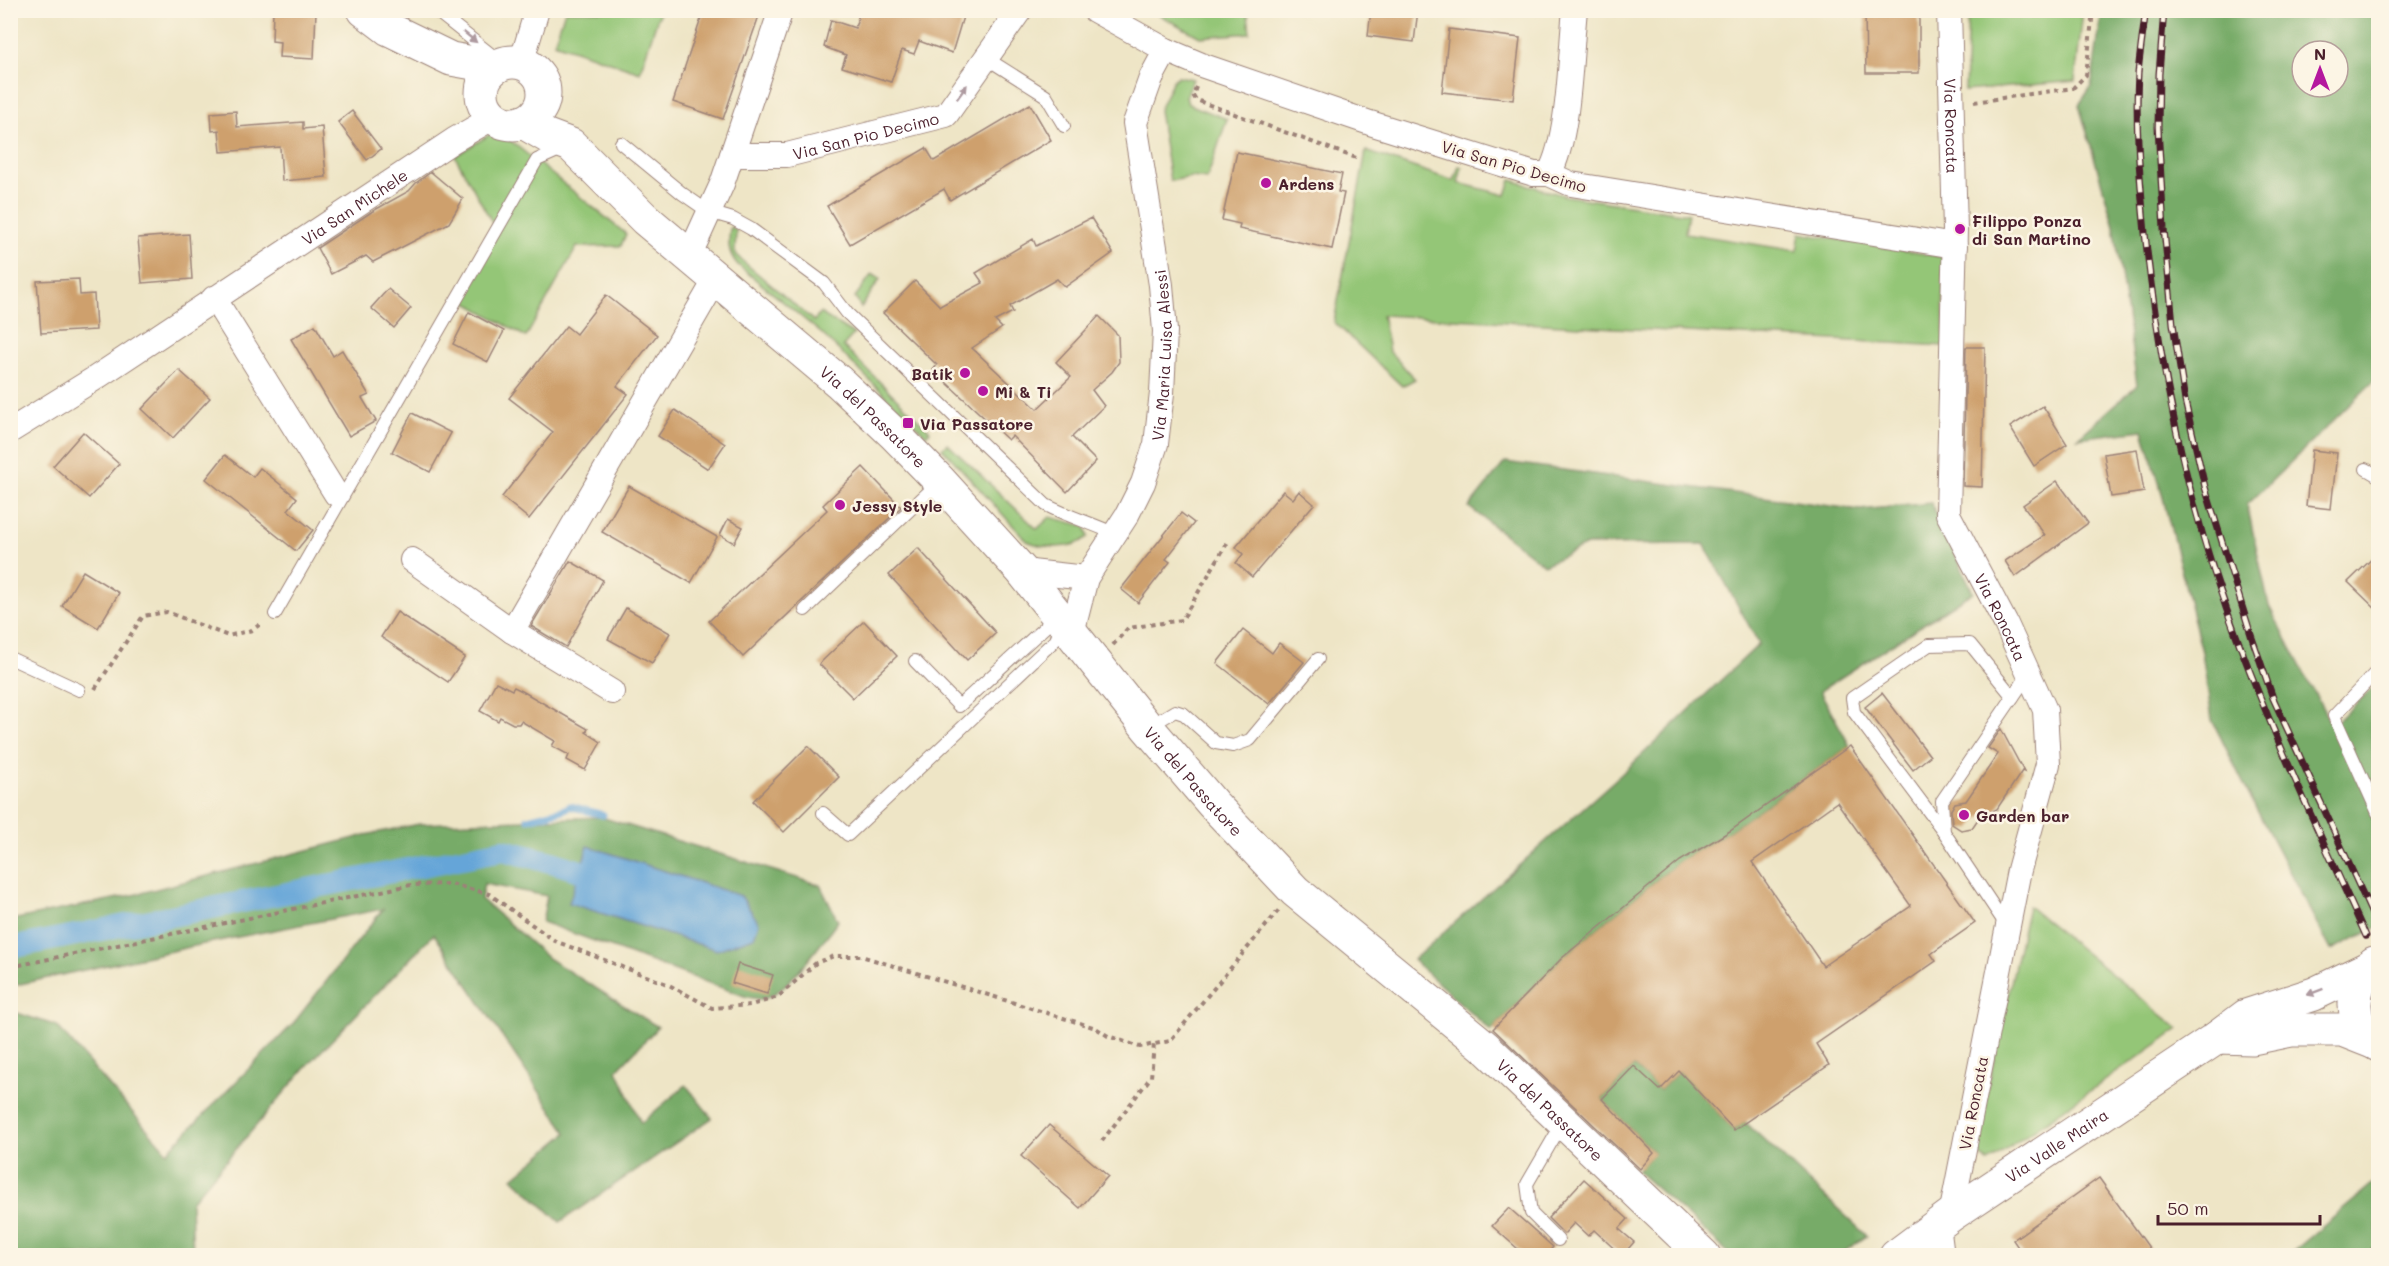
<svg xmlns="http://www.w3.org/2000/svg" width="2389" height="1266" font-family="Mali,sans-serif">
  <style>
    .green { fill: #94c677; stroke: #6f7251; stroke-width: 1.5 }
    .forest { fill: #77ab68; stroke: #60654a; stroke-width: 1.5; fill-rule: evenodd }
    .water { fill: #65a5d8; stroke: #586282; stroke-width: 1.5 }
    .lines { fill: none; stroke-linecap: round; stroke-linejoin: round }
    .stream { stroke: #65a5d8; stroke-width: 7 }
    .canal { stroke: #65a5d8; stroke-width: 22 }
    .building { fill: #cea06d; fill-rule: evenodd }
    .lane-casing { stroke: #9c8278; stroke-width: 14 }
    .street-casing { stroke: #9c8278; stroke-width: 26 }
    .secondary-casing { stroke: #9c8278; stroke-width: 35 }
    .primary-casing { stroke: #9c8278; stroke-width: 35 }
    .path { stroke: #9c8278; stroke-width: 4; stroke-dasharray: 4.5 4.5; stroke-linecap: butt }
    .lane { stroke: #fff; stroke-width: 12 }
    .street { stroke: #fff; stroke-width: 24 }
    .secondary { stroke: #fff; stroke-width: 33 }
    .primary { stroke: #fff; stroke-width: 33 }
    .rail-casing { stroke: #4a1f2b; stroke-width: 7 }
    .rail { stroke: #fcf5e5; stroke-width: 4.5; stroke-dasharray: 14; stroke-linecap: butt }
    .oneway { fill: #ae9aa0 }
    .poi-dot { fill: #b5179e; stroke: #fcf5e5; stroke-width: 2 }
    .labels { text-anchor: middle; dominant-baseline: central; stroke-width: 5; stroke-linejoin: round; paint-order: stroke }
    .street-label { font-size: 16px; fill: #4a1f2b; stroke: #fcf5e5 }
    .poi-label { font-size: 16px; font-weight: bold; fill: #4a1f2b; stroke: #fcf5e5; text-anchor: start }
  </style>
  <rect width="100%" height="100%" fill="#fcf5e5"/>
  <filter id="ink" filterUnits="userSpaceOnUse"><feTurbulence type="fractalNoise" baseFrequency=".0167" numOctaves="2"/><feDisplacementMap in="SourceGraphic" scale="12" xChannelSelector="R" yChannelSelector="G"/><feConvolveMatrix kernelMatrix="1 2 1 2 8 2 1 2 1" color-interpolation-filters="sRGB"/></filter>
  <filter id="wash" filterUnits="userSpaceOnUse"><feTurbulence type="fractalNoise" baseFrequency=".008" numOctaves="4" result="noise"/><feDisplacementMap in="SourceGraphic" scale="24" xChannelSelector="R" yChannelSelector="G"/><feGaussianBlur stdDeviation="1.35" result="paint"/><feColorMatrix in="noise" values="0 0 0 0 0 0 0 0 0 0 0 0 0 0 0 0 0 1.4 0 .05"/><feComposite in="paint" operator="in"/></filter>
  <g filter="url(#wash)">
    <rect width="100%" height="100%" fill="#eee5c6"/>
    <g class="green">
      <path d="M565,11h95l-20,61 -86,-29z"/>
      <path d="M1152,11h101l-5,3 2,19 -50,4z"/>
      <path d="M1968,11h115l-8,70 -110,10z"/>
      <path d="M1178,76l15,3 -7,18 2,7 39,15 -20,60 -16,-2 -21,4 -11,-71 14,-30z"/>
      <path d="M501,133l125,101 -5,12 -44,1 -51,90 -62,-36 33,-70 -42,-75 34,-21z"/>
      <path d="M1366,151l88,30 5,-15 3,1 -4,16 48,12 5,-15 55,16 122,18 -3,19 112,18 3,-18 143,24 1,89 -562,-31 7,36 26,28 -13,7 -68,-64z"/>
      <path d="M732,227l4,3 -1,22 5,7 74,62 6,-8 34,21 -11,12 87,85 -4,4 -105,-102 -83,-68c-10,-12 -10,-20 -8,-36z"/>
      <path d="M872,274l8,5 -19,29 -6,-11z"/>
      <path d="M948,444l89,85 13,-12 35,9 3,11c-16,13 -43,12 -61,4l-85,-93z"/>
      <path d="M2028,906l151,123 -191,133 -14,-12z"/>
    </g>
    <g class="forest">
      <path d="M2102,11h276v366l-131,128 22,101 63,120 46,-43v157l-4,8 4,13v66l-47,23 -79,-149 -40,-81 -10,-68 -42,-166 -17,-56 -65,8 59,-53 -23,-159 -35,-121 12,-18zM2302,51h36v36h-36z"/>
      <path d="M1505,462l355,48 71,-7 42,89 -153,99 30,55 -120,85 -50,30 -118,97 -71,73 -78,-71 214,-191 132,-125 -55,-100 -117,1 -43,20 -75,-58z"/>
      <path d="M601,817l219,68 18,36c-14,19 -54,76 -77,78 -5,0 -10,-2 -14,-2l-205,-75 5,-26 -63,-12 -3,15 68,60 109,68 -41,43 24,53 45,-38 26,33 -152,104 -47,-44 54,-45 -133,-199 -128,133 -115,135 2,53h-182v-244l46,15 110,126 125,-127 91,-116 -170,33 -202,44v-66l122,-25 237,-61 49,-10z"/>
      <path d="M1634,1066l26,24 19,-19 55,59 11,-8 122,114 -28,19h-108l-94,-84 17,-18 -52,-54z"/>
      <path d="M2378,1180v75h-89z"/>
    </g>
    <path class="water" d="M588,846l153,50 18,27 -5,14 -37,13 -148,-47z"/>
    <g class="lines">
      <path class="stream" d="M528,819l35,-9 7,-4 33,9"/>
      <path class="canal" d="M10,948l493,-98 52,13 25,8"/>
    </g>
    <g id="blocks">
      <g class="building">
        <path d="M273,10l43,1 -2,48 -35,-2 1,-15 -8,-1z"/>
        <path d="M704,10h57l-38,109 -50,-17z"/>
        <path d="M860,10h105l-13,43 -33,-12 -5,13 -12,-4 -11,32 -49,-15 4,-12 -22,-8 7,-27 24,8z"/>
        <path d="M1371,10h47l-4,32 -46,-6z"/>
        <path d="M1865,10h54v63h-53z"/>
        <path d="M1449,29l71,9 -7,62 -71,-8z"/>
        <path d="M1030,104l21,36 -101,60 -6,-11 -94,55 -23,-38 99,-58 8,13z"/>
        <path d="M236,111l1,16 66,-5v7l19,-2 4,50 -44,4 -2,-34 -59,5 -2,-22 -7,1 -1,-18z"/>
        <path d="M352,111l29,38 -14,11 -29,-38z"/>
        <path d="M1237,152l105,22 -4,18 6,1 -12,56 -93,-20 1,-5 -18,-4z"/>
        <path d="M431,172l32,27 -14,24 -76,39 -7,-6 -35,18 -14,-26 56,-37 36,-20 7,-8z"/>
        <path d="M1091,218l22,35 -48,34 -8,-8 -47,27 3,6 -18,9 7,7 -30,20 65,61 34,-32 -15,-15 43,-46 19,19 1,27 -7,10 -20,18 12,16 -32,31 24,24 -29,31 -55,-56 -4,4 -75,-70 4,-5 -54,-52 32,-32 25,25 43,-23 -7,-10 57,-34 3,7z"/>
        <path d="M189,234l3,45 -50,4 -4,-45z"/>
        <path d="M79,279l1,16 14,-1 2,36 -55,3 -4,-52z"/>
        <path d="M388,289l23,19 -17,20 -23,-20z"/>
        <path d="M606,295l51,40 -40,51 11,8 -99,125 -27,-22 51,-65 -44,-34 57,-72 10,8z"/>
        <path d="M469,312l35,19 -16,31 -35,-18z"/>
        <path d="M315,325l18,31 9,-6 27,45 -7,3 14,23 -27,15 -58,-97z"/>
        <path d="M1966,347h19l-3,140 -19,-1z"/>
        <path d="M179,370l31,28 -37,40 -31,-29z"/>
        <path d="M2043,406l24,38 -33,22 -24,-39z"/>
        <path d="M675,410l50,34 -17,25 -50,-33z"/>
        <path d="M412,413l39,20 -21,39 -38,-20z"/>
        <path d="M83,432l36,32 -30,34 -36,-32z"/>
        <path d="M2137,449l7,43 -33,5 -7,-43z"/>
        <path d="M2312,450l25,3 -6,56 -25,-3z"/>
        <path d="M225,455l28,22 7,-9 37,30 -9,12 25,20 -17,21 -90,-72z"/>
        <path d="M863,467l38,40 -158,150 -34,-36 118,-111 -4,-5z"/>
        <path d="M2057,481l31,42 -73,54 -10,-16 40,-26 -22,-30z"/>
        <path d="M629,486l88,51 -26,46 -89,-51z"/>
        <path d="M1283,491l10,8 6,-8 15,13 -62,73 -16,-14 7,-9 -7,-7z"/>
        <path d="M1181,513l13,10 -28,36 4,3 -32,41 -17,-14z"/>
        <path d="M728,519l15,8 -9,16 -14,-8z"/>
        <path d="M918,548l78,85 -29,27 -78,-85z"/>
        <path d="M2379,552v60l-31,-30z"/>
        <path d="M570,561l33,19 -37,67 -35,-21z"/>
        <path d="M83,571l36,22 -21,35 -36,-22z"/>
        <path d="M626,608l44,25 -18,30 -44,-24z"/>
        <path d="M397,612l68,45 -17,25 -67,-45z"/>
        <path d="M864,621l33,35 -44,42 -34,-34z"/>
        <path d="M1243,630l29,23 7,-10 25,19 -35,42 -52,-41z"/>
        <path d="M496,682l16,8 2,-3 8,4 66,38 -2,3 15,10 -16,28 -18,-10 2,-5 -17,-9 3,-5 -34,-20 -2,3h-6l-13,-7 -2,4 -18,-10z"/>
        <path d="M1882,693l48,63 -17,14 -48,-63z"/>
        <path d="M2001,729l23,43 -2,-1 -25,38 -19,10 -6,9 -11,2 -9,-6 -1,-14 4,-7 11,-2 32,-47 -10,-6z"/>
        <path d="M808,746l31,31 -55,55 -31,-31z"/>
        <path d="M1850,746l125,177 -44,31 5,7 -120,83 13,21 -95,65 -55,-59 -19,19 -26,-24 -32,33 52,54 -14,16 -147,-140 69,-71 118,-97 50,-30zM1837,802l74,104 -88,60 -71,-104z"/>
        <path d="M738,964l35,11 -6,19 -35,-11z"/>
        <path d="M1049,1125l59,51 -28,32 -59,-52z"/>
        <path d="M2099,1178l56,78h-131l-11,-16z"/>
        <path d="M1584,1179l44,40 -9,10 15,13 -12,14 -28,-26 -6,6 -14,-13 -10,11 -16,-16z"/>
        <path d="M1509,1208l44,39 -8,9h-19l-34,-30z"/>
      </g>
    </g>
  </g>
  <g filter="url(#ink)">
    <use href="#blocks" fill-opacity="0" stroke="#9c8278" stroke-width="1.5"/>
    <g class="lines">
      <defs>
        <g id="lane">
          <path d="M435,10l58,46"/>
          <path d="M986,58l60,38 18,30"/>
          <path d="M621,143l62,51 26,18 24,7 18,10 73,54 23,30 199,192c23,12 46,18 69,29"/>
          <path d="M2366,469l12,7"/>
          <path d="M805,610l134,-128"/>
          <path d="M275,614l262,-454 27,-12"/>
          <path d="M10,658l69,32"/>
          <path d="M915,661l44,45 97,-89"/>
          <path d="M2378,670l-44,46 44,97"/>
          <path d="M1148,727l27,-16 9,3 32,29 17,3 17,-6 68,-81"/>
          <path d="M823,813l25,22 219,-206"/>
          <path d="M1944,832l-90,-120 -2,-14 77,-53 41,-1 43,53"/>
          <path d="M2006,925l-62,-93 -2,-31 86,-126"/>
          <path d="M1558,1240l-27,-27 -4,-29 36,-62"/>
        </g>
        <g id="street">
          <path d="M1094,10l72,40 38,16 166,57 164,51h15l22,10 384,62"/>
          <path id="s1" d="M1949,10l6,220 -7,284 58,110 39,86 3,54 -29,106 -68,345"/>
          <path d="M517,62l8,-12 12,-40"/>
          <path id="s2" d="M732,155h55l159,-40 74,-105"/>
          <path d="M1549,174c21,-38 21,-119 26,-164"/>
          <path d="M685,253l11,-12 26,-57 59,-174"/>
          <path d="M214,298l122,196"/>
          <path id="s3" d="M10,431l84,-52 360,-239 40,-23"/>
          <path d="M412,560l100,71 100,61"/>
          <path d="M1022,571l64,7"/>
          <path d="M512,631l204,-352"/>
          <path id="s4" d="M1072,633l14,-55 41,-63 16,-32 13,-39 6,-51 3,-62 -4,-46 -26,-162 16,-45 15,-28"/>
          <path d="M1938,1225l4,31"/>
        </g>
        <g id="secondary">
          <path d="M364,10l25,19 62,30 45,8"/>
          <circle cx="513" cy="93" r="31"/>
          <path id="s5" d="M523,122l24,14 24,9 74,74 194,163 55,52 46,47 82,90 125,156 66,77 82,87 189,155 220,210"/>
        </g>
        <g id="primary">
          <path d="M2374,963c-26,21 -26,65 4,82"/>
          <path d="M2218,1037l34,1 39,-8h51l33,13"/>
          <path id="s6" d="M1896,1256l55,-41 267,-178 28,-21 68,-22 54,-26"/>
        </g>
      </defs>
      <use href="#lane" class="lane-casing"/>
      <use href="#street" class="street-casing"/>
      <use href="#secondary" class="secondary-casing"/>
      <use href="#primary" class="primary-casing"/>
      <g class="path">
        <path d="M1196,87l-3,8 3,5 163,59"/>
        <path d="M1974,102l99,-14 13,-13 7,-65"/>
        <path d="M1113,645l15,-17 54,-8 47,-80"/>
        <path d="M95,689l48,-73 24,-4 61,24 24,-6 10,-7"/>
        <path d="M10,967l401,-82 40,-1 38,10 66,47 112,43 45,24 39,-3 27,-8 38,-34 18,-7h27l235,72 12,8 32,11 30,-6 109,-131"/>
        <path d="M1102,1141l49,-64 3,-33"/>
        <path d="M2365,1256l13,-13"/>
      </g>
      <use href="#lane" class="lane"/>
      <use href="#street" class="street"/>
      <use href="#secondary" class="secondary"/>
      <use href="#primary" class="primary"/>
      <defs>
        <g id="rail">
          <path d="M2146,10c-3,21 -6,42 -8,63 -3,53 2,107 7,160 15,139 43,278 94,410 37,99 83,196 127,293"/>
          <path d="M2164,10l-5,64 -1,53 6,102 9,95 12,77 20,86 46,148 22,63 105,229"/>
        </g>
      </defs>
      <use href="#rail" class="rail-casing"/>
      <use href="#rail" class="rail"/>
    </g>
    <defs><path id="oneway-solid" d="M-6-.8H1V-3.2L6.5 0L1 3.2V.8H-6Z" transform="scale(1.5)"/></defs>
    <g class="oneway">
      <use href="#oneway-solid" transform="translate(470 37) rotate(39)"/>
      <use href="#oneway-solid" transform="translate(962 92) rotate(-54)"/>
      <use href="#oneway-solid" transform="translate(2315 992) rotate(159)"/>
    </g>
  </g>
  <g class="poi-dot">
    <circle cx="1266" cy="183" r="6"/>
    <circle cx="1960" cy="229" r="6"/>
    <circle cx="965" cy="373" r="6"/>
    <circle cx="983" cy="391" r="6"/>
    <rect x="902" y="417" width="12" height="12" rx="3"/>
    <circle cx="840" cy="505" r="6"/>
    <circle cx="1964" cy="815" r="6"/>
  </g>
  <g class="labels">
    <g class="street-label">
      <text stroke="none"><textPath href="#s1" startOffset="116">Via Roncata</textPath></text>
      <text stroke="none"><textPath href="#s2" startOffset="136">Via San Pio Decimo</textPath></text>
      <text transform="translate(1514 166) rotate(16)">Via San Pio Decimo</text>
      <text stroke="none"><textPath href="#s3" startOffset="411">Via San Michele</textPath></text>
      <text stroke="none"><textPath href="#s4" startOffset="298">Via Maria Luisa Alessi</textPath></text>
      <text stroke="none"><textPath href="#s5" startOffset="460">Via del Passatore</textPath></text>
      <text stroke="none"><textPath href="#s1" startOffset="620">Via Roncata</textPath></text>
      <text stroke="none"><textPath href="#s5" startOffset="946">Via del Passatore</textPath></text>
      <text transform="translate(1973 1103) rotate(-79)">Via Roncata</text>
      <text stroke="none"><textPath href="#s5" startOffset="1432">Via del Passatore</textPath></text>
      <text stroke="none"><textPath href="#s6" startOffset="195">Via Valle Maira</textPath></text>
    </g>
    <g class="poi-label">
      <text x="1278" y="183">Ardens</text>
      <text x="1972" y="220">Filippo Ponza<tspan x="1972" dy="18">di San Martino</tspan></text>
      <text x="953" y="373" text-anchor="end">Batik</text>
      <text x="995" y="391">Mi &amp; Ti</text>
      <text x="920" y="423">Via Passatore</text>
      <text x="852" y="505">Jessy Style</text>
      <text x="1976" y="815">Garden bar</text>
    </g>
  </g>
  <rect width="2389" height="1266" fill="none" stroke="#fcf5e5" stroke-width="36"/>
  <g transform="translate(2320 69)"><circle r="28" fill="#fcf5e5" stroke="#b59f9b" stroke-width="1.5"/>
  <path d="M0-4.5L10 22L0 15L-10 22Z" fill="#b5179e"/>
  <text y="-9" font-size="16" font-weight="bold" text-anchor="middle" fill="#4a1f2b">N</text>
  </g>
  <path d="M2158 1215v9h162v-9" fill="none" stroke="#4a1f2b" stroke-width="3"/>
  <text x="2167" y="1215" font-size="18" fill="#4a1f2b" stroke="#fcf5e5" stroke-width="4.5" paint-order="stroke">50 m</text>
</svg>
